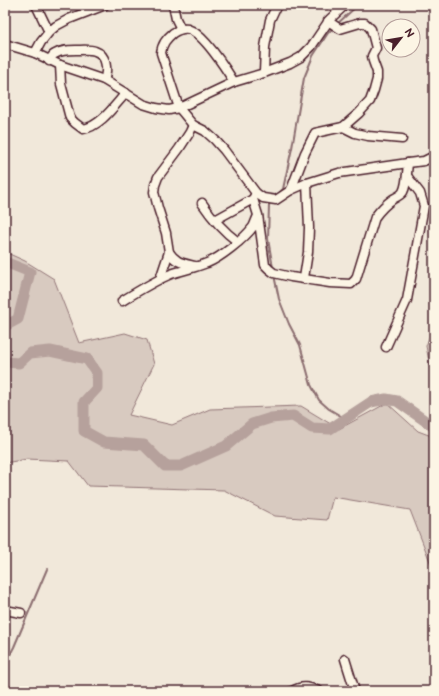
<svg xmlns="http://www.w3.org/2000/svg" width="439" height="696" font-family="'Balsamiq Sans',sans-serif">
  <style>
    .green { fill: #d8cac0; stroke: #917476 }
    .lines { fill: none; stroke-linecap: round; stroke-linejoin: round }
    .stream { stroke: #8b6d6f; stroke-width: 2 }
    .river { stroke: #b6a19c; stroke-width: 11 }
    .minor-casing { stroke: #4a1f2b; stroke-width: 11 }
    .minor { stroke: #fcf5e5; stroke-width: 8 }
  </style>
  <rect width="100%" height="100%" fill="#f1e8da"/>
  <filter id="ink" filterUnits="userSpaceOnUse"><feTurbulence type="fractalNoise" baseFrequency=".025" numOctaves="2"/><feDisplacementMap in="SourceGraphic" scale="8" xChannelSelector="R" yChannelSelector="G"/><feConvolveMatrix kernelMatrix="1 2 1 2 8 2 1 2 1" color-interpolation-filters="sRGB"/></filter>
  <g filter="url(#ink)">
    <g class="green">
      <path d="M5,252l20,9 29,18 25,64 46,-10 22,7 7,24 -25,51 43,10 38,-16 91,-3 38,23 48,-26 31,28 16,6v135l-24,-62 -77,-13 -6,23 -52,-4 -51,-26 -136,-4 -19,-25 -42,-2 -22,4z"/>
      <path d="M434,324v63l-8,-41z"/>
    </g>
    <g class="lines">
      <g class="stream">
        <path d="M337,24l21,-19"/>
        <path d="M278,194l5,-5 9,-41 12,-70 9,-22 15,-23 6,-6"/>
        <path d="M271,202l-2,3 -1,34 5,29"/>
        <path d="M274,275l5,24 10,25 11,21 11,40 8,15 10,9 17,10"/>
        <path d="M5,664l9,-17 33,-78"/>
      </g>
      <g class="river">
        <path d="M5,262l25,10 -12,47 -13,7"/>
        <path d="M5,362l14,1 11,-10 20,-2 37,8 10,14v15l-13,14v29l20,11 40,3 21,21h16l45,-20 26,-22 19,-6 22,-2 19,12 18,1 41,-27 15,-3 11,2 37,26"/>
      </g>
      <defs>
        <g id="minor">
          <path d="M36,5l13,27"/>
          <path d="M173,5l3,14 5,10"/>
          <path d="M5,44l30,9 25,12 44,15 39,24 13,4 13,2 10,-2 55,-26 30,-9 26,-10 11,-6 10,-10 19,-28 15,-14"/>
          <path d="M35,53l6,-11 8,-10 7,-6 13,-7 36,-14"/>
          <path d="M49,61c2,-3 3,-6 6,-7 6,-4 14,-4 21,-4 6,0 14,-1 19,1 12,4 13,19 9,29"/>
          <path d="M60,65l1,19 9,34 5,5 8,6c17,-2 32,-24 43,-36"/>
          <path d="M264,73l1,-26 5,-27 7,-15"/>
          <path d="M234,82c-8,-13 -31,-49 -46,-53 -6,-1 -10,1 -15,4 -7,6 -11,11 -12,20l18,55 14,17 12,6 10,9 9,10 32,43 7,5 13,2 15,-10 14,-37 10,-20 28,-6 16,-14 11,-12 4,-11 3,-11v-7l-4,-11 -1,-5 4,-8 -5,-19 -6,-6h-5l-20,6 -12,-8"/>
          <path d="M343,127l12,6 13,3 34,3"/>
          <path d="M291,190l16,-7 32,-10 69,-10 16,-2 10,-5"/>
          <path d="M256,193l-3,6 5,16 7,50 4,4 5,4 17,4 39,6 21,1 5,-5 19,-62c5,-7 11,-13 18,-18 4,-2 8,-4 10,-7 4,-7 4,-21 5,-29"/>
          <path d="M202,203c10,15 21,28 36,39"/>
          <path d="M215,220l38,-21"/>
          <path d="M169,252c7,11 14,11 26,14"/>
          <path d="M304,278l4,-26 1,-24 -2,-45"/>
          <path d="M160,279l9,-27 -3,-19 -8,-25 -4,-16 1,-7 3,-8 21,-28 11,-17 3,-7"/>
          <path d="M122,301c16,-10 32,-20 49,-27 12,-4 24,-6 36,-11 13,-5 37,-24 46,-36 2,-3 3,-8 5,-11"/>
          <path d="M386,347l21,-47 17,-94 -4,-13 -13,-17"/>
          <path d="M5,610l16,3"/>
          <path d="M345,659l10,32"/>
          <path d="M292,691c11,-6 16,-4 27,0"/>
        </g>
      </defs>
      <use href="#minor" class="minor-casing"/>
      <use href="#minor" class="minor"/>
    </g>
  </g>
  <rect width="439" height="696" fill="none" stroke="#fcf5e5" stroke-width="20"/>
  <rect x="10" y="10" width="419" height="676" fill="none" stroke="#4a1f2b" stroke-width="1.5" filter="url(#ink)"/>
  <g transform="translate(401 38) rotate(59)"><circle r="19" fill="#fcf5e5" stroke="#b59f9b"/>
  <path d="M0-3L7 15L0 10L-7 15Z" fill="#4a1f2b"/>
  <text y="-6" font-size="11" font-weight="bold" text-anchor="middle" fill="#4a1f2b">N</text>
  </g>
</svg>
